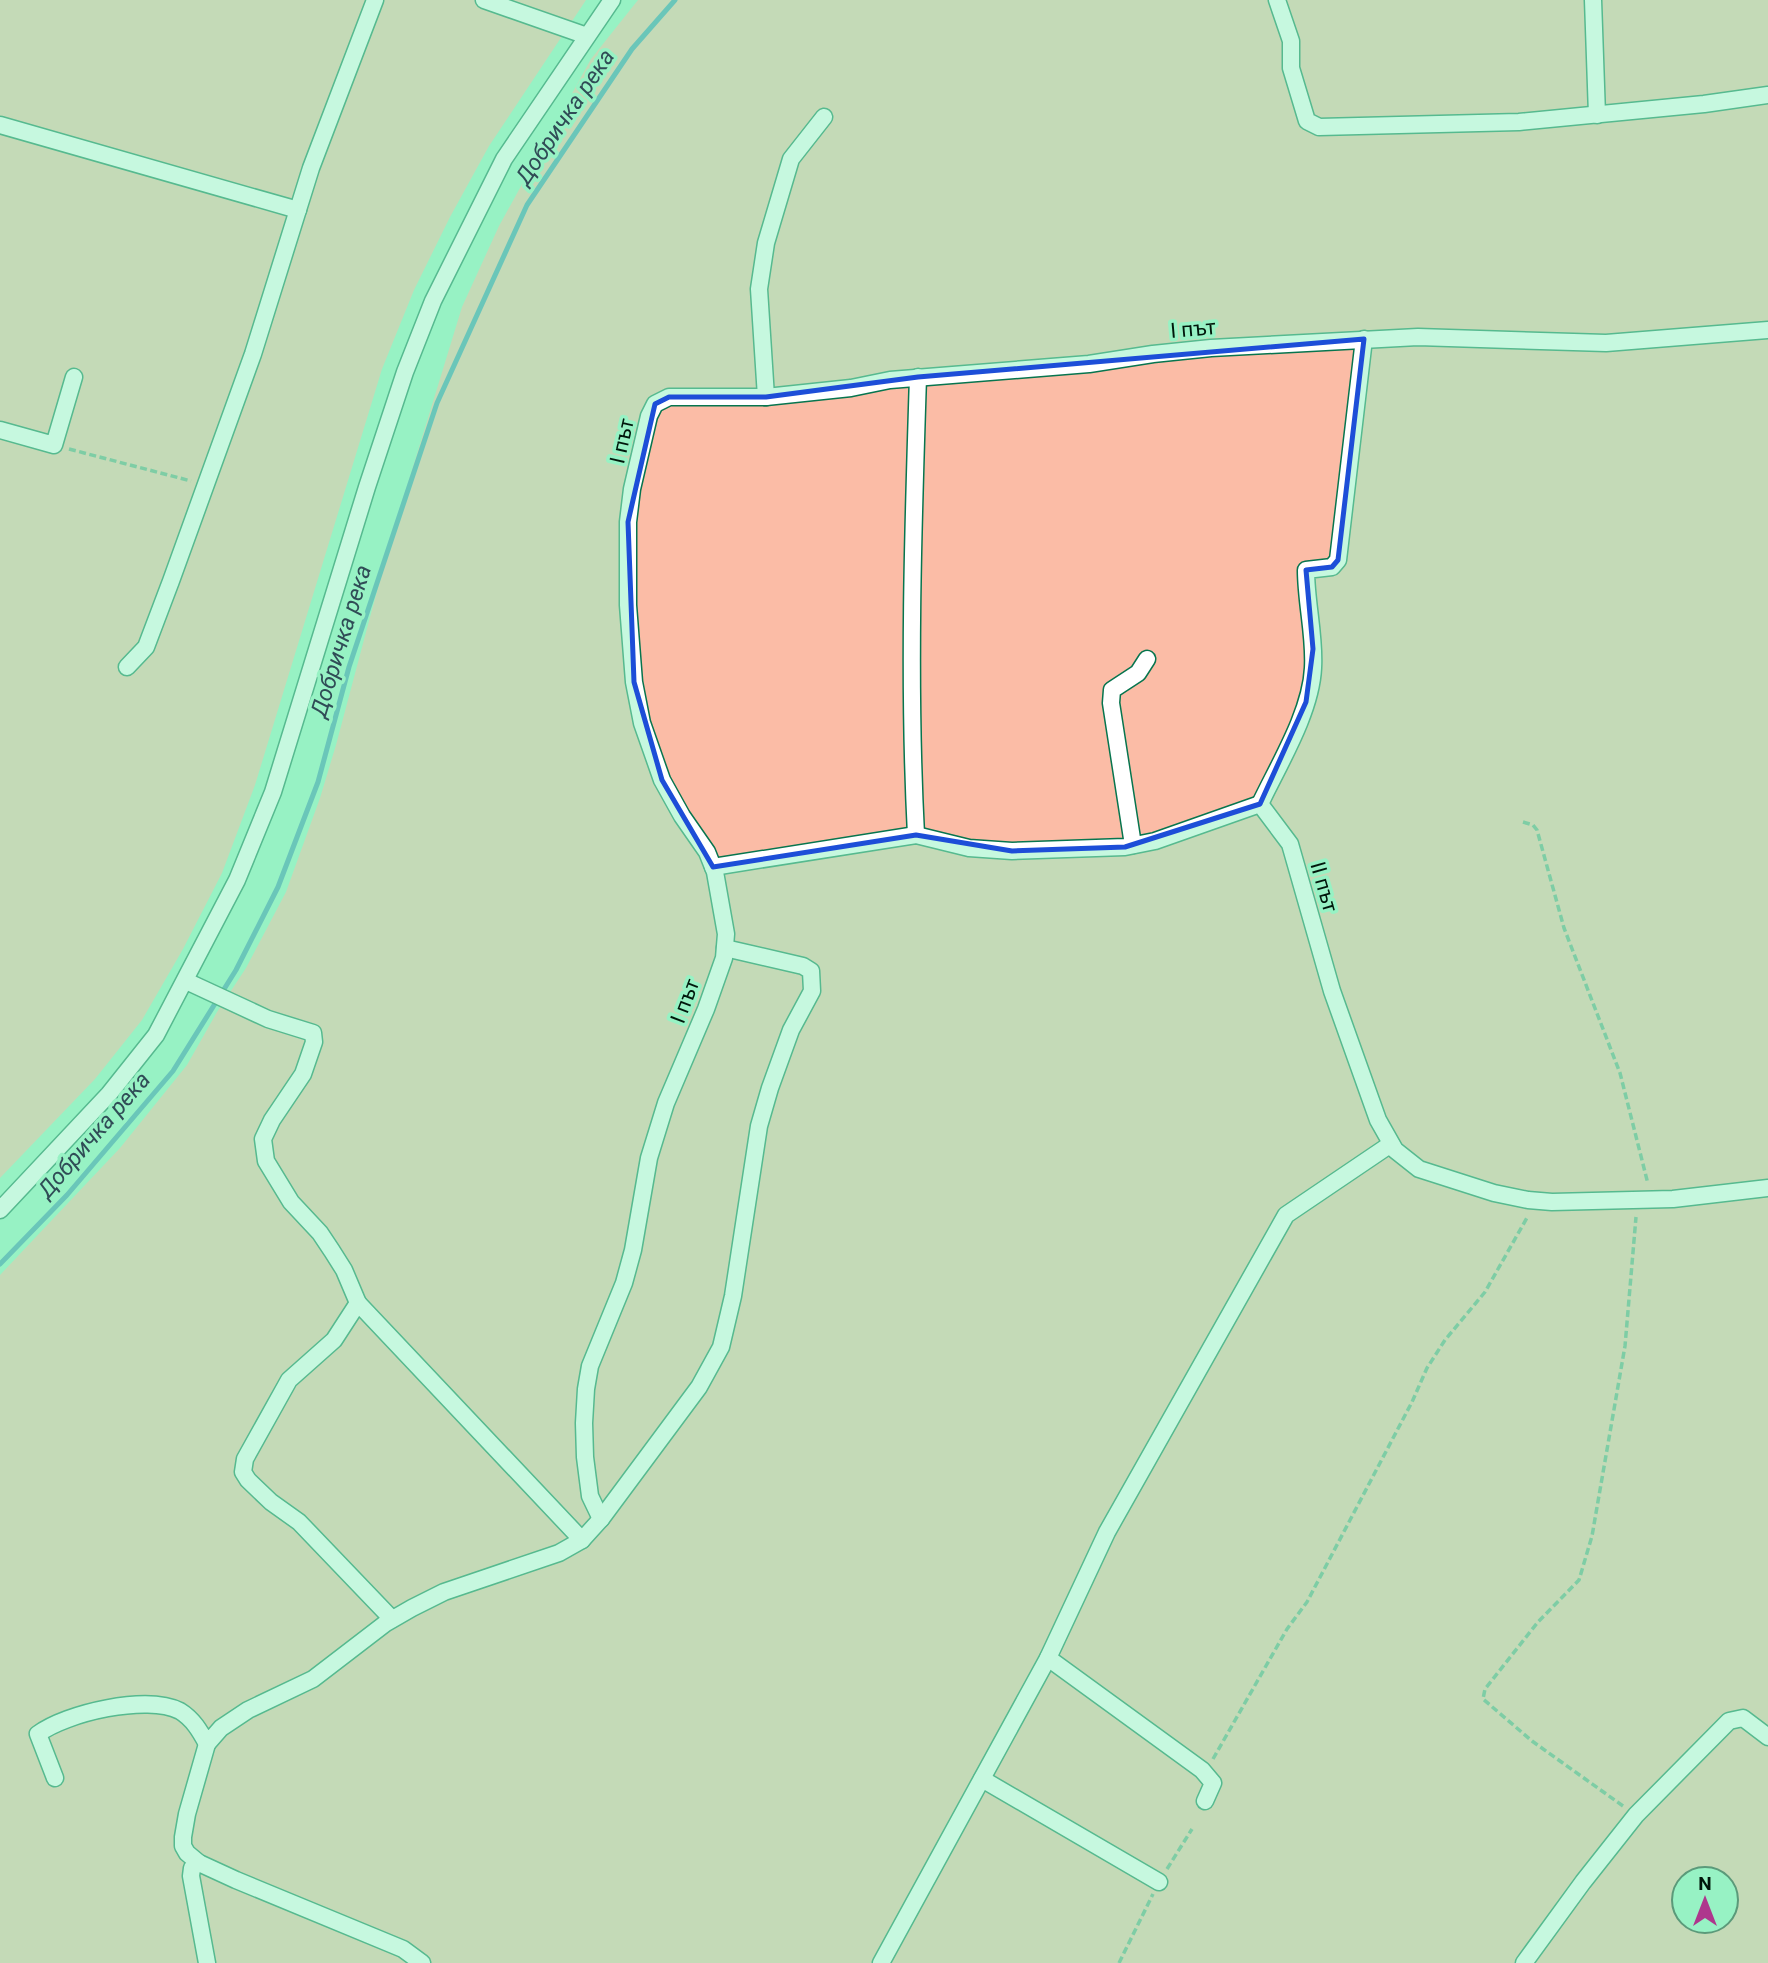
<svg xmlns="http://www.w3.org/2000/svg" width="1768" height="1963" font-family="Roboto,sans-serif">
  <style>
    .green { fill: #fbbca6; fill-rule: evenodd }
    .lines { fill: none; stroke-linecap: round; stroke-linejoin: round }
    .stream { stroke: #3491ac; stroke-width: 5 }
    .minor-casing { stroke: #07754e; stroke-width: 19 }
    .path { stroke: #5fa17f; stroke-width: 3.5; stroke-dasharray: 7 3.5; stroke-linecap: butt }
    .minor { stroke: #fff; stroke-width: 16 }
    .marked { fill: none; stroke: #1d4ed8; stroke-width: 5; stroke-linejoin: round }
    .labels { text-anchor: middle; dominant-baseline: central; stroke-width: 7; stroke-linejoin: round; paint-order: stroke }
    .street-label { font-size: 21px; fill: #00170b; stroke: #97f2c4 }
    .water-label { font-size: 23px; font-style: italic; fill: #304c56; stroke: #97f2c4 }
  </style>
  <rect width="100%" height="100%" fill="#97f2c4"/>
  <g class="green">
    <path d="M0,0h586l-97,146 -39,71 -36,73 -32,79 -127,416 -33,88 -39,76 -41,71 -47,59 -95,99z"/>
    <path d="M638,0h1130v1963h-1768v-688l120,-127 67,-83 30,-53 29,-44 40,-76 34,-94 16,-53 54,-203 72,-235 37,-81 92,-167zM1684,1879h42v42h-42z"/>
  </g>
  <g class="lines">
    <path class="stream" d="M0,1264l67,-69 106,-124 63,-101 42,-83 40,-105 31,-115 88,-264 90,-198 105,-156 43,-49"/>
    <defs>
      <g id="minor">
        <path d="M484,0l103,36"/>
        <path d="M1277,0l14,41v27l16,53 12,6 200,-5 185,-18 64,-9"/>
        <path d="M1593,0l4,115"/>
        <path d="M0,125l298,85"/>
        <path d="M766,397l-7,-108 7,-46 25,-84 33,-42"/>
        <path d="M0,430l54,15 20,-68"/>
        <path d="M127,667l19,-20 25,-66 82,-227 58,-186 64,-168"/>
        <path d="M1260,804c19,-40 51,-92 53,-136 2,-32 -7,-65 -7,-98l26,-3 6,-7 26,-221"/>
        <path d="M916,835c-8,-153 -3,-305 2,-458"/>
        <path d="M1133,845l-22,-142 1,-13 26,-17 9,-14"/>
        <path d="M713,867l203,-32 53,13 43,3 113,-4 30,-6 105,-37 30,40 42,147 46,129 17,30 24,19 75,24 34,7 24,2 121,-3 95,-11"/>
        <path d="M186,981l82,38 45,14 1,9 -11,32 -31,46 -9,19 3,22 25,41 29,31 12,18 12,19 14,33 -24,37 -45,40 -44,79 -2,13 5,8 23,22 28,20 93,97"/>
        <path d="M0,1210l109,-116 47,-59 81,-155 36,-88 94,-305 38,-115 28,-71 71,-142 108,-159"/>
        <path d="M358,1303l224,237"/>
        <path d="M601,1519l-11,-23 -5,-39 -1,-34 2,-34 4,-23 34,-83 9,-33 16,-92 17,-55 40,-94 18,-51 2,-24 -11,-62 -8,-20 -25,-36 -20,-36 -20,-57 -8,-41 -6,-77v-83l4,-33 17,-73 6,-12 14,-7h97l85,-9 39,-8 199,-16 64,-10 58,-6 207,-11 188,6 162,-13"/>
        <path d="M1048,1658l154,112 11,13 -8,18"/>
        <path d="M207,1744l-20,70 -4,23v9l4,7 12,10 37,17 167,69 19,14"/>
        <path d="M55,1778l-17,-44c28,-21 109,-40 142,-23 13,8 20,20 27,33l14,-16 27,-18 65,-31 73,-56 26,-15 32,-16 115,-39 23,-13 19,-21 98,-132 22,-40 12,-51 26,-170 11,-38 21,-58 21,-39 -1,-20 -8,-5 -78,-18"/>
        <path d="M982,1779l177,103"/>
        <path d="M199,1863l-7,5 -1,8 16,87"/>
        <path d="M881,1963l167,-305 59,-126 179,-317 105,-71"/>
        <path d="M1524,1963l59,-81 53,-67 93,-94 14,-3 25,19"/>
      </g>
    </defs>
    <use href="#minor" class="minor-casing"/>
    <g class="path">
      <path d="M69,449l122,32"/>
      <path d="M1523,822l10,3 4,5 27,98 56,145 28,111"/>
      <path d="M1213,1759l74,-130 20,-27 105,-200 15,-34 18,-28 40,-48 43,-76"/>
      <path d="M1623,1806l-91,-65 -49,-42 2,-10 53,-67 41,-42 13,-44 33,-190 11,-129"/>
      <path d="M1167,1869l25,-40"/>
      <path d="M1119,1963l34,-69"/>
    </g>
    <use href="#minor" class="minor"/>
  </g>
  <path d="M0 0H1768V1963H0ZM1364,339l-26,221 -6,7 -26,3 7,79 -7,53 -46,102 -135,43 -113,4 -96,-16 -203,32 -51,-87 -28,-98 -6,-160 27,-118 14,-7h97l152,-20z" fill="#97f2c4" fill-opacity=".55" fill-rule="evenodd"/>
  <path class="marked" d="M1364,339l-26,221 -6,7 -26,3 7,79 -7,53 -46,102 -135,43 -113,4 -96,-16 -203,32 -51,-87 -28,-98 -6,-160 27,-118 14,-7h97l152,-20z"/>
  <g class="labels">
    <g class="street-label">
      <text transform="translate(1193 329) rotate(-5)">І път</text>
      <text transform="translate(622 441) rotate(-77)">І път</text>
      <text transform="translate(1324 887) rotate(74)">ІІ път</text>
      <text transform="translate(685 1001) rotate(-69)">І път</text>
    </g>
    <g class="water-label">
      <text transform="translate(565 117) rotate(-56)">Добричка река</text>
      <text transform="translate(341 641) rotate(-73)">Добричка река</text>
      <text transform="translate(94 1135) rotate(-49)">Добричка река</text>
    </g>
  </g>
  <g transform="translate(1705 1900)"><circle r="33" fill="#97f2c4" stroke="#5b9a7a" stroke-width="2"/>
  <path d="M0-5L12 26L0 18L-12 26Z" fill="#ae378d"/>
  <text y="-10" font-size="19" font-weight="bold" text-anchor="middle" fill="#00170b">N</text>
  </g>
</svg>
